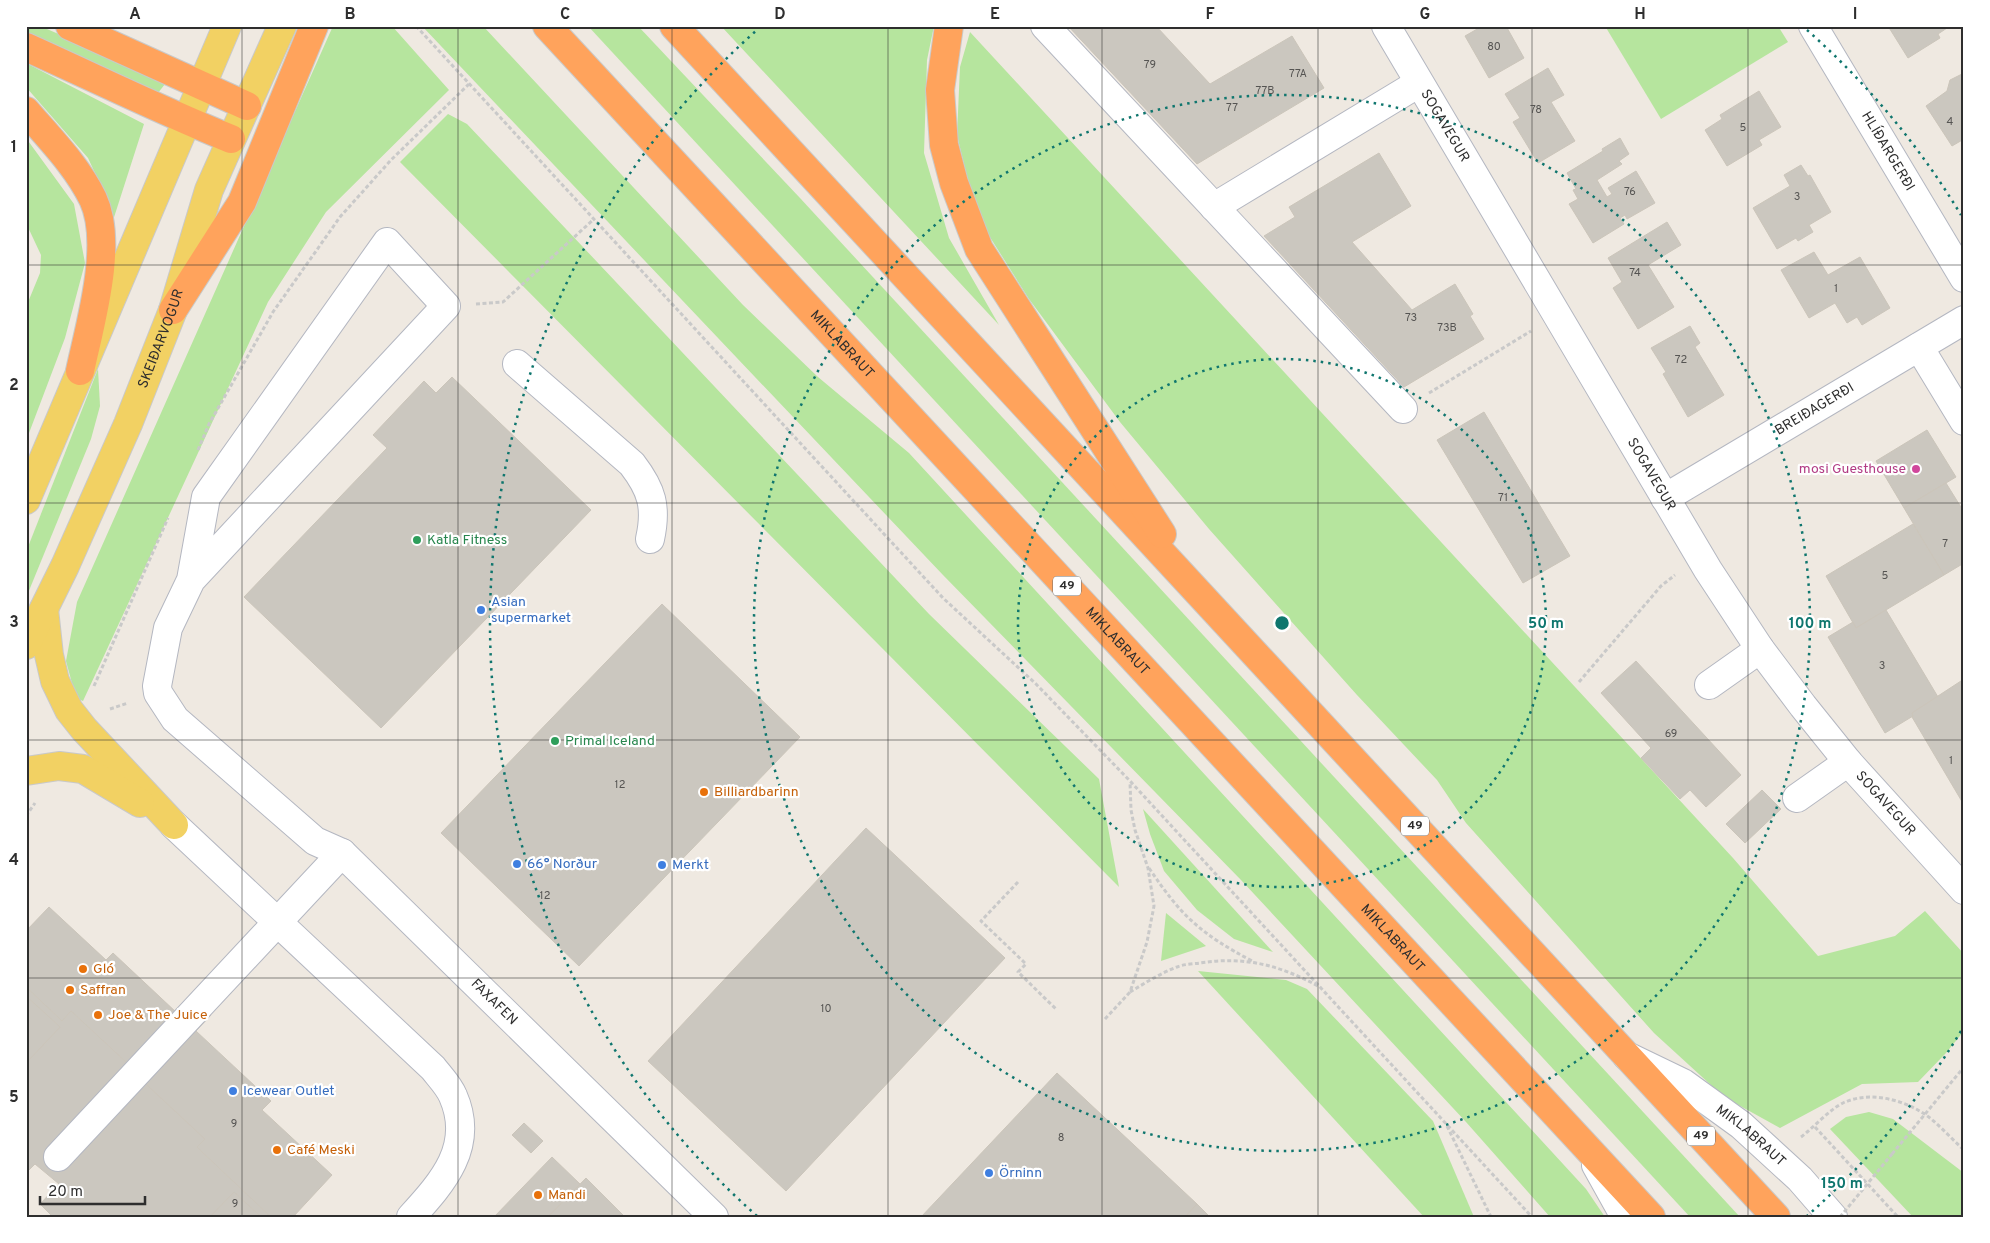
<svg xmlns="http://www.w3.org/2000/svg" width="1990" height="1243" font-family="Overpass,sans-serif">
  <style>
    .green { fill: #b6e59e }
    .building { fill: #cbc7bf; stroke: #cbc5ba }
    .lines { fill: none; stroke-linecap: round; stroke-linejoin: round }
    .minor-casing { stroke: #b4b7c1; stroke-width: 30 }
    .major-casing { stroke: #c9c9c9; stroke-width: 30 }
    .highway-casing { stroke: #c9c9c9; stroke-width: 30 }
    .path { stroke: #c9c9c9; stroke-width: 3; stroke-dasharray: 4 2.5; stroke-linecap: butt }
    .minor { stroke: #fff; stroke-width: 28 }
    .major { stroke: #f2d163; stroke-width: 28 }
    .highway { stroke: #ffa35c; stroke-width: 28 }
    .path-bridge { stroke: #c9c9c9; stroke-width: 3; stroke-dasharray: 4 2.5; stroke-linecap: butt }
    .grid { fill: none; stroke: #2e2e2e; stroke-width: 1; stroke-opacity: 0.55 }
    .ring { fill: none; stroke: #0f766e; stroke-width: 2.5; stroke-dasharray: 2.5 5 }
    .hotel-dot { fill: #d1479c; stroke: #fff; stroke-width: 2 }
    .leisure-dot { fill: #2e9e5b; stroke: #fff; stroke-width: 2 }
    .shop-dot { fill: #3f7fe0; stroke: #fff; stroke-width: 2 }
    .food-dot { fill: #e8710a; stroke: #fff; stroke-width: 2 }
    .labels { text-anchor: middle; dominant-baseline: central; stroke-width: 4.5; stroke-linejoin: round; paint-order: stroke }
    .number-label { font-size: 11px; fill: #555452 }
    .shield { fill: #fff; stroke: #6d6d6d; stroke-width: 1 }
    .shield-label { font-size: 12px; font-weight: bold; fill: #2e2e2e }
    .street-label { font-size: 14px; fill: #2e2e2e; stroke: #fff }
    .hotel-label { font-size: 14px; fill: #b23c85; stroke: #fff; text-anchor: end }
    .leisure-label { font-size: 14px; fill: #27864d; stroke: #fff; text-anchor: start }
    .shop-label { font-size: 14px; fill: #366cbe; stroke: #fff; text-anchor: start }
    .food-label { font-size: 14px; fill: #c56008; stroke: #fff; text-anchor: start }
    .centre { fill: #0f766e; stroke: #fff; stroke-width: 2.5 }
    .ring-label { font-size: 15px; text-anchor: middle; font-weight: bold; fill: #0f766e; stroke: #fff; stroke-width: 4.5; stroke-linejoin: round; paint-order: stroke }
    .neatline { fill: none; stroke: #2e2e2e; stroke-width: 2 }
    .grid-label { font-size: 16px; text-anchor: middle; font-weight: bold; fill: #2e2e2e }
  </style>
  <rect width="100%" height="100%" fill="#efe9e1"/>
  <g class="green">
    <path d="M26,26h14l81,35 44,23 -7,9 -132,-61z"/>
    <path d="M333,26h59l57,64 -123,122 -58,90 -185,399 -7,-3 -10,-37 11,-59z"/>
    <path d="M422,26h61l260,279 75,72 91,76 677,736 19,28h-55l-84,-95 -225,-242 -298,-305z"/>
    <path d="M588,26h50l162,172 940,1019h-50z"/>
    <path d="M721,26h213l-7,34 -3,93 25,85 50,87z"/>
    <path d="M1605,26h173l10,16 -127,77z"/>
    <path d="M970,32l763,826 85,98 77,-20 30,-25 39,43v77l-18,22 -28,29 -56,2 -82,44 -56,-31 -70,-64 -188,-210 -29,-43 -80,-85 -148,-166 -89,-107 -91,-123 -53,-84 -19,-80 3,-68z"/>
    <path d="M26,63l118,61 -36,112 1,-33 -21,-45 -62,-71z"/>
    <path d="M448,114l19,10 462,490 170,165 20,108 -719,-725z"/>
    <path d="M26,138l48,66 11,59 -20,75 -39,103v-134l14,-34 1,-18 -15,-32z"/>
    <path d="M98,369l2,37 -9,33 -65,159v-46z"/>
    <path d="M1143,809l130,143 -39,-13 -37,-29 -33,-39 -14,-37z"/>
    <path d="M1166,913l40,33 -45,15z"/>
    <path d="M1198,971l88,9 21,9 126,132 41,96h-50z"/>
    <path d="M1869,1112l24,7 71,54v44h-51l-83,-88 16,-12z"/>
  </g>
  <g class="building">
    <path d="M1068,26h88l54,58 82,-48 32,52 -127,76z"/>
    <path d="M1478,26h28l18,32 -35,20 -24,-42 14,-8z"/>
    <path d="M1888,26h62l-12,8 2,4 -32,20z"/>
    <path d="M1548,68l16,27 -13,7 24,39 -37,22 -25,-41 7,-4 -15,-24z"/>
    <path d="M1964,73v66l-12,7 -26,-40 21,-15 3,-11z"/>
    <path d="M1759,91l22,36 -22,13 3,5 -35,21 -22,-36 17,-11 -2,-4z"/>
    <path d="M1620,138l9,16 -10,7 3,3 -25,16 10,17 5,-3 -4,-6 28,-17 19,32 -28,16 -2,-4 -5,3 4,6 -31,19 -24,-39 9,-5 -5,-9 3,-1 -9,-16 36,-22 -1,-2z"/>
    <path d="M1379,153l32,53 -59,36 60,68 43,-26 18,30 -3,2 14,23 -80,48 -140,-151 31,-19 -6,-10z"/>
    <path d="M1801,165l7,11 2,-1 21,37 -22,13 4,7 -15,9 -2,-3 -19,11 -24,-41 37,-22 -6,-11z"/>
    <path d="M1667,222l14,23 -33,20 26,42 -36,22 -25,-41 9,-6 -14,-24z"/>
    <path d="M1814,252l14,23 32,-18 30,51 -28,17 -5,-8 -10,6 -12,-20 -26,15 -28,-48z"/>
    <path d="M1690,326l10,17 -5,4 29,48 -36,22 -25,-43 3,-2 -15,-24z"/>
    <path d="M452,377l139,133 -210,218 -137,-131 143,-149 -14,-13 51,-54 12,12z"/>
    <path d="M1484,412l86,144 -47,27 -86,-143z"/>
    <path d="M1927,430l29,47 -52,31 -28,-47z"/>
    <path d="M1946,483l18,29v51l-20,12 -40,-67z"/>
    <path d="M1913,524l31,51 -88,53 -30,-52z"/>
    <path d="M662,604l138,133 -221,229 -138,-133z"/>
    <path d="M1886,610l52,87 -26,16 1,3 -28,17 -57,-96 25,-15 3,6z"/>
    <path d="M1636,661l105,114 -35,32 -16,-17 -10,9 -39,-41 10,-10 -50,-55z"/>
    <path d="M1964,679v126l-52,-88 1,-1 -1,-3z"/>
    <path d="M1762,790l19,19 -36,34 -19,-19z"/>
    <path d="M866,828l139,130 -219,233 -138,-130z"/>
    <path d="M49,907l57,53 7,-7 64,60 -48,52 -58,-54 -9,10 -36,-34v-56z"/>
    <path d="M26,987l36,34 9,-10 58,54 62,-68 20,18 -65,69 59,55 -8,8 74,70h-10l-27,-25 -24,25h-157l-13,-13 19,-20 -24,-20 -9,9v-110l34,-36 -34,-31z"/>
    <path d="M26,996l34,31 -34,36z"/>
    <path d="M196,1031l75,70 -9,9 70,65 -39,42h-22l-74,-70 8,-8 -59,-55z"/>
    <path d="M1057,1073l140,131 -12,13h-264z"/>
    <path d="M524,1123l19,18 -12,12 -19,-18z"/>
    <path d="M552,1157l28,27 -32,33h-54z"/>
    <path d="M586,1178l39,39h-77z"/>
    <path d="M234,1192l27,25h-51z"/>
    <path d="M1197,1204l13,13h-25z"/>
  </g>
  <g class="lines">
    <defs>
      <g id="minor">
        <path d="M1045,26l358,383"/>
        <path id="s1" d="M1386,26l322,544 52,79 43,57 45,56 116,128"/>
        <path id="s2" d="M1813,26l151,252"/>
        <path d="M1214,207l205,-124"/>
        <path d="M1919,347l45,74"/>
        <path d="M517,364l115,100c20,26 25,43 18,75"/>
        <path id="s3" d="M1665,498l299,-178"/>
        <path d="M191,580l255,-274 -59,-64 -181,255 -15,83 -23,48 -11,58 1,7 17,26 140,122 27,12"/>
        <path d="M1709,685l51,-36"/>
        <path d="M1797,798l51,-36"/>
        <path d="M174,825l259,243c7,9 16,18 20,28 22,50 -10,86 -42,121"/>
        <path id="s4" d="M1627,1056l56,27 58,42 59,54 33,38"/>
        <path id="s5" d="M58,1157l284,-304 372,364"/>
        <path d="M1596,1165l29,52"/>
      </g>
      <g id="major">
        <path d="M26,500l201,-474"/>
        <path d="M44,609l5,46 6,26 14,29 15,19 90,96"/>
        <path id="s6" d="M26,645l39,-79 63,-142 45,-114 36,-120 73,-164"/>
        <path d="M26,771l33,-5 24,3 57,34"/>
      </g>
      <g id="highway">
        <path d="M70,26l177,80"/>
        <path id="s7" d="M547,26l1104,1191"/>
        <path d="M674,26l1102,1191"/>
        <path d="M949,26l-9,64 4,55 10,38 25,66 183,285"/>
        <path d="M26,47c69,31 136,64 205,92"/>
        <path d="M26,111c24,28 51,55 67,88 21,45 -3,125 -13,172"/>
        <path d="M173,310l69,-108 72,-176"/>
      </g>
    </defs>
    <use href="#minor" class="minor-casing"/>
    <use href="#major" class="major-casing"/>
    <use href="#highway" class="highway-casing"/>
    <g class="path">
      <path d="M416,26l527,572 93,86 94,97 402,436"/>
      <path d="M476,304l27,-2 91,-83"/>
      <path d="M1429,393l102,-62"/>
      <path d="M198,450l11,-26 64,-112 67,-95 51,-57 78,-76"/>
      <path d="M1579,682l82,-96 14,-11"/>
      <path d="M94,686l74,-168"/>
      <path d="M110,709l18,-6"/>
      <path d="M26,816l9,-13"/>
      <path d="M1149,868c32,48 52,66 103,93"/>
      <path d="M1018,882l-37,39 45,43 -8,8 39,38"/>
      <path d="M1130,992c15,-9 31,-19 47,-25 7,-3 16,-3 23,-4 45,-7 79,2 118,23"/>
      <path d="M1105,1019l25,-27 17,-50 7,-36 -6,-38 -13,-38 -4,-20 -1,-28"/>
      <path d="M1447,1126l44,91"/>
      <path d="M1815,1127l83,90"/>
      <path d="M1801,1137c12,-9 29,-28 42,-34 27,-13 64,-3 87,15 12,10 23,22 34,32"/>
      <path d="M1892,1154l72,-87"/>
    </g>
    <use href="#minor" class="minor"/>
    <use href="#major" class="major"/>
    <use href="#highway" class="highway"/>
    <path class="path-bridge" d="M1840,1217l52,-63"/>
  </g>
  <path class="grid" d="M242,26v1191M458,26v1191M672,26v1191M888,26v1191M1102,26v1191M1318,26v1191M1532,26v1191M1748,26v1191M26,265h1938M26,503h1938M26,740h1938M26,978h1938"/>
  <g class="ring">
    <circle cx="1282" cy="623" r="264"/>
    <circle cx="1282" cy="623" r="528"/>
    <path d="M1961 1031A792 792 0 0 1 1807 1216M757 1216A792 792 0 0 1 757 30M1807 30A792 792 0 0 1 1961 215"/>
  </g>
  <circle class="hotel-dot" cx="1916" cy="469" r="5"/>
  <g class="leisure-dot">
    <circle cx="417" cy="540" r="5"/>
    <circle cx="555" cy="741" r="5"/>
  </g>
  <g class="shop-dot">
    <circle cx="481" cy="610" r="5"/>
    <circle cx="517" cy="864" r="5"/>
    <circle cx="662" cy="865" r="5"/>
    <circle cx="233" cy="1091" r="5"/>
    <circle cx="989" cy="1173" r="5"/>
  </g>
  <g class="food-dot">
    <circle cx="704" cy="792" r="5"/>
    <circle cx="83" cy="969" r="5"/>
    <circle cx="70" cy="990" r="5"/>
    <circle cx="98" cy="1015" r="5"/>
    <circle cx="277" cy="1150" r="5"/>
    <circle cx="538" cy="1195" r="5"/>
  </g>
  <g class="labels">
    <g class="number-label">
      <text x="1494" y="47">80</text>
      <text x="1150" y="65">79</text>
      <text x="1298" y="74">77A</text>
      <text x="1265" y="91">77B</text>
      <text x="1232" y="108">77</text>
      <text x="1536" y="110">78</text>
      <text x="1950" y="122">4</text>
      <text x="1743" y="128">5</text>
      <text x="1630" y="192">76</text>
      <text x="1797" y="197">3</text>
      <text x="1635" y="273">74</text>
      <text x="1836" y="289">1</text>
      <text x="1411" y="318">73</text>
      <text x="1447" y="328">73B</text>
      <text x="1681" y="360">72</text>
      <text x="1503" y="498">71</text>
      <text x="1945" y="544">7</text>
      <text x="1885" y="576">5</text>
      <text x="1882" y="666">3</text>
      <text x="1671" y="734">69</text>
      <text x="1951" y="761">1</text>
      <text x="620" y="785">12</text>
      <text x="545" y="896">12</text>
      <text x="826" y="1009">10</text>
      <text x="234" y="1124">9</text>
      <text x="1061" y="1138">8</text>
      <text x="235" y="1204">9</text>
    </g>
    <g class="shield">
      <rect x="1053" y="576.5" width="28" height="19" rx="4"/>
      <rect x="1401" y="816.5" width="28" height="19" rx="4"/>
      <rect x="1687" y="1126.5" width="28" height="19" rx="4"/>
    </g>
    <g class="shield-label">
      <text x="1067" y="586">49</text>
      <text x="1415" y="826">49</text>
      <text x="1701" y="1136">49</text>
    </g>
    <g class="street-label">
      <text stroke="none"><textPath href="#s1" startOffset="116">SOGAVEGUR</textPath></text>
      <text stroke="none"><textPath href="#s2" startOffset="146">HLÍÐARGERÐI</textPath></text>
      <text stroke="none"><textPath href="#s6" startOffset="335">SKEIÐARVOGUR</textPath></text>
      <text stroke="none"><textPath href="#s7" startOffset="434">MIKLABRAUT</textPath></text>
      <text stroke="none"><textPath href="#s3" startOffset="174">BREIÐAGERÐI</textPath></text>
      <text stroke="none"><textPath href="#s1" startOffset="521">SOGAVEGUR</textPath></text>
      <text stroke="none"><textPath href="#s7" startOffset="839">MIKLABRAUT</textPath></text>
      <text stroke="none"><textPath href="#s1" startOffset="926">SOGAVEGUR</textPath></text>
      <text stroke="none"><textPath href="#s7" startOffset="1244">MIKLABRAUT</textPath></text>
      <text stroke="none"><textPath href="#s5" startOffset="629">FAXAFEN</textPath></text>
      <text stroke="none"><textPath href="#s4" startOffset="148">MIKLABRAUT</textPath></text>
    </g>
    <g class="hotel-label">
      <text x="1906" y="469">mosi Guesthouse</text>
    </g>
    <g class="leisure-label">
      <text x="427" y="540">Katla Fitness</text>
      <text x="565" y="741">Primal Iceland</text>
    </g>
    <g class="shop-label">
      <text x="491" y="602">Asian<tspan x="491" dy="16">supermarket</tspan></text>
      <text x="527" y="864">66° Norður</text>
      <text x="672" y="865">Merkt</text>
      <text x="243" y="1091">Icewear Outlet</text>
      <text x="999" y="1173">Örninn</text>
    </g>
    <g class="food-label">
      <text x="714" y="792">Billiardbarinn</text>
      <text x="93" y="969">Gló</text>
      <text x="80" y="990">Saffran</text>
      <text x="108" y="1015">Joe &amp; The Juice</text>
      <text x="287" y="1150">Café Meski</text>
      <text x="548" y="1195">Mandi</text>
    </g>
  </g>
  <circle cx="1282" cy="623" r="8" class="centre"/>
  <g class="ring-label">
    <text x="1546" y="628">50 m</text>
    <text x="1810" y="628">100 m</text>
    <text x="1842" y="1188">150 m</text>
  </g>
  <rect width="1990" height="1243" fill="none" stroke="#ffffff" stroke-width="55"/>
  <path d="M40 1196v8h105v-8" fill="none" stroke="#2e2e2e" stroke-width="2.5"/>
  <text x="48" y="1196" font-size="15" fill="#2e2e2e" stroke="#ffffff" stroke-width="4" paint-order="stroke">20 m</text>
  <rect x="28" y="28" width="1934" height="1188" class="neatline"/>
  <g class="grid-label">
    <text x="135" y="19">A</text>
    <text x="350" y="19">B</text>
    <text x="565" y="19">C</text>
    <text x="780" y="19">D</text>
    <text x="995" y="19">E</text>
    <text x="1210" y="19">F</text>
    <text x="1425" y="19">G</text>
    <text x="1640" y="19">H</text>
    <text x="1855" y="19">I</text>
    <text x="14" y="152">1</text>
    <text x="14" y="390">2</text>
    <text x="14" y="627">3</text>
    <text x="14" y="865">4</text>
    <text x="14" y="1102">5</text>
  </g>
</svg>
